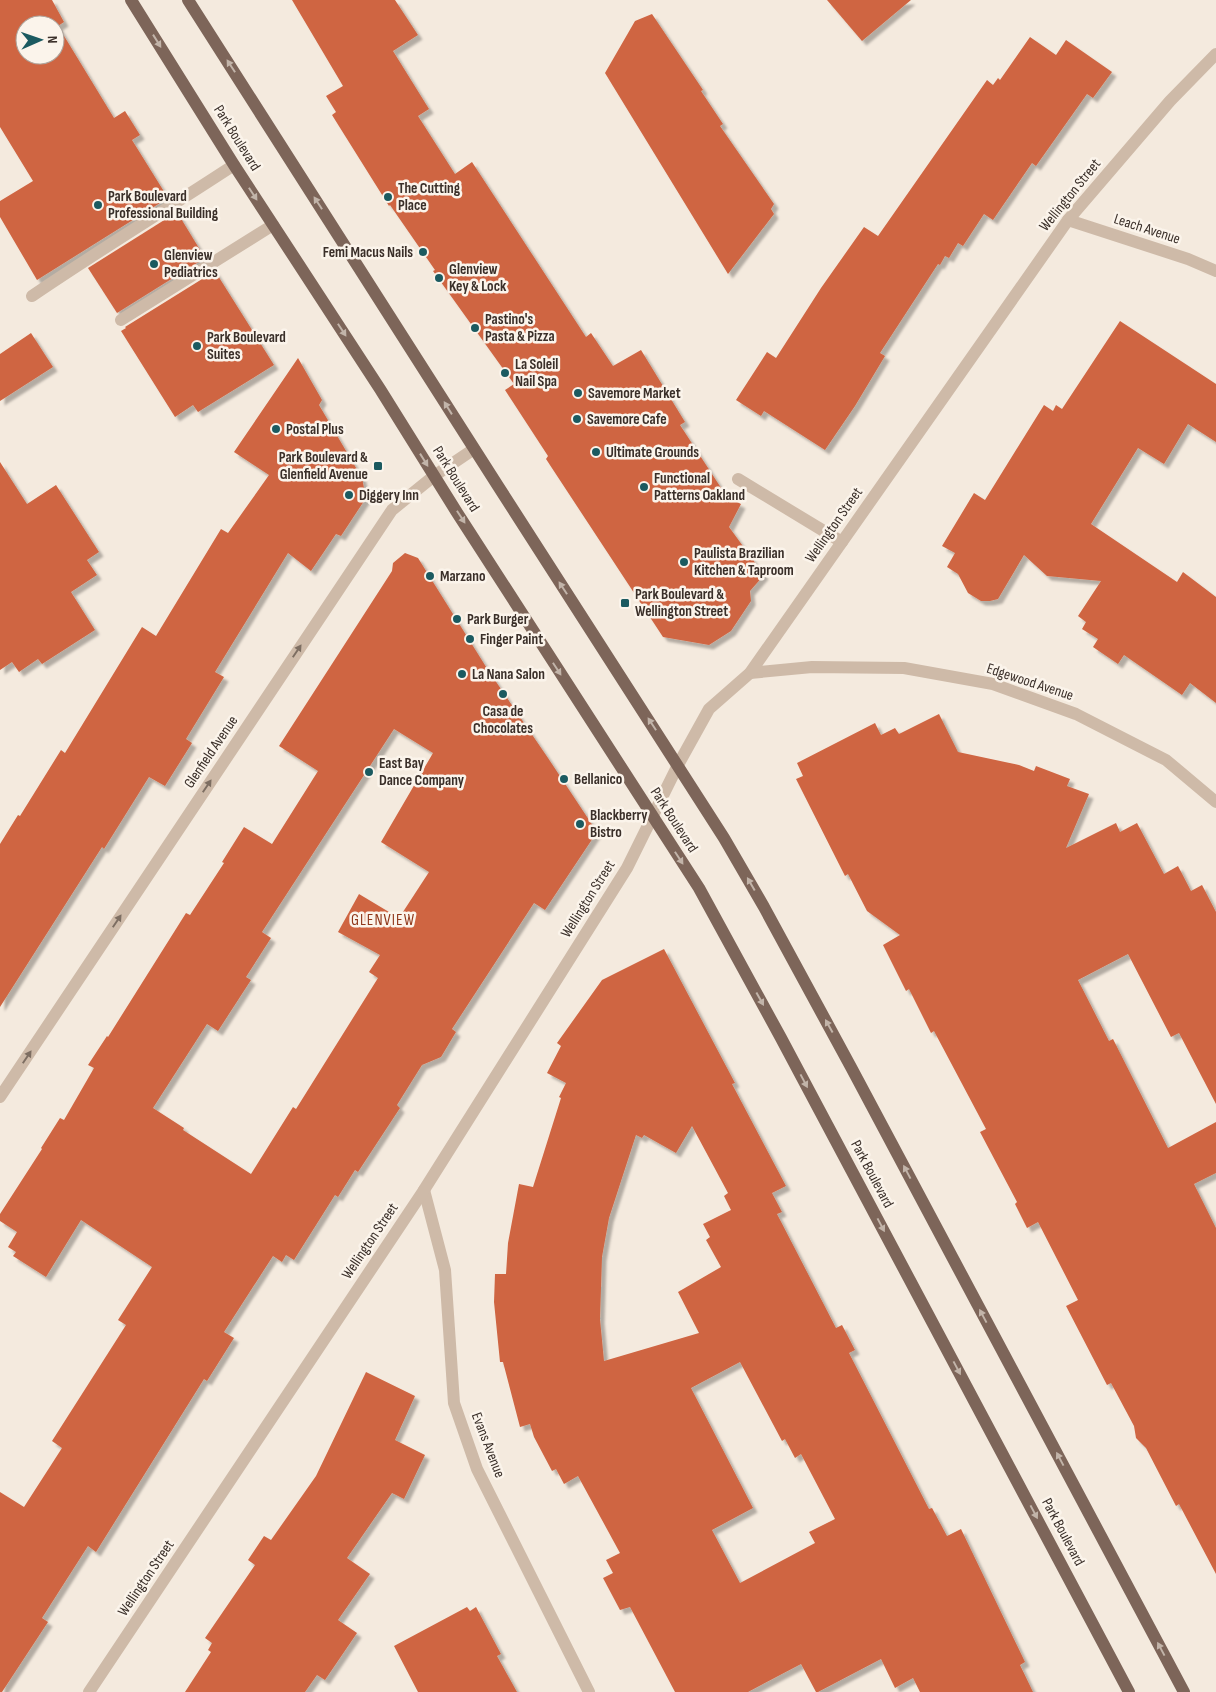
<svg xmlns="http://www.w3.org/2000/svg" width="1216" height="1692" font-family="'Sofia Sans Condensed',sans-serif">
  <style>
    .building { fill: #cf6542; fill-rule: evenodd; filter: url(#shadow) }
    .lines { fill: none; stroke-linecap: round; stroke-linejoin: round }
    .minor { stroke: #cebaa8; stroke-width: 12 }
    .major { stroke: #7d6559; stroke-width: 12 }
    .oneway { fill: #c2b4a9 }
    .oneway2 { fill: #7d6e62 }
    .poi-dot { fill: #1b5a60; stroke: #fbf4eb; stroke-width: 2 }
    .labels { text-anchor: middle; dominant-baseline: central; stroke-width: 5; stroke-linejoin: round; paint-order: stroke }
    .street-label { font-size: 15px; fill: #3a2f29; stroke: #fbf4eb }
    .poi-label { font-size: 15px; font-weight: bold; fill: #3a2f29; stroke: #fbf4eb; text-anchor: start }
    .neighbourhood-label { font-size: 16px; letter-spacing: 1px; fill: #90381b; stroke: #fbf4eb }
  </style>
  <defs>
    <filter id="shadow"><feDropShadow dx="4.5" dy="4.5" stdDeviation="1" flood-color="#0004"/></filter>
  </defs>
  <rect width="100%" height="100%" fill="#f4eade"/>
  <g class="building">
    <path d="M0,0h52l12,22 -6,4 56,92 11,-7 15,24 -8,5 36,58 -131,82 -37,-63v-16l33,-20 -33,-54zM25,25h30v30h-30z"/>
    <path d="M292,0h103l23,35 -25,16 36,58 -11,7 37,58 17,-12 114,175 5,-4 22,33 28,-16 44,72 -5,3 47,72 14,7 -12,23 35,48 -14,16 1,10 -20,30 -22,14 -46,-8 -117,-178 2,-3 -43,-66 9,-6 -81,-113 2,-1 -45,-65 -1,1 -57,-91 4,-3 -10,-16 17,-10z"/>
    <path d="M827,0h84l-49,41z"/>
    <path d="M652,14l51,76 -2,1 22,33 -3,2 54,78 -3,5 3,5 -46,60 -123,-201 30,-52z"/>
    <path d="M1030,37l26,18 10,-15 46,32 -19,26 -6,-4 -51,72 -4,-3 -39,57 -9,-6 -21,32 -5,-3 -9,15 -4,-2 -5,9 -2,-1 -58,89 5,3 -30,50 -30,44 -61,-39 -3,5 -25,-16 31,-48 9,6 45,-70 43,-61 14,9 109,-156 6,5 5,-7 2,2z"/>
    <path d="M177,212l28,46 -88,55 -29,-45z"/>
    <path d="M215,271l59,94 -76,47 -5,-7 -18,12 -54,-86 5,-3 -1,-1z"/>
    <path d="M1120,321l96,63v58l-28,-18 -24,40 -26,-16 -47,76 86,58 6,-10 33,25v106l-26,-20 -8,12 -58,-40 -6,9 -25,-17 5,-8 -16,-10 4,-7 -8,-6 23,-35 -54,-5 -23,-21 -26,44 -8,2h-9l-13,-8 -10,-19 -11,-7 8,-14 -13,-7 32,-53 11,7 59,-95 9,6 3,-6 6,4z"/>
    <path d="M31,333l22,34 -53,34v-47z"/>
    <path d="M298,358l24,42 -3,5 43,73 4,20 -25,38 -5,-2 -25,37 -23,-18 -73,119 9,5 -38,62 6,4 -27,43 -16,-9 -45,72 -2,-2 -102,160v-163l18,-29 2,1 41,-66 4,3 77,-126 14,9 65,-107 7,4 41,-58 -35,-23z"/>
    <path d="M0,462l27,42 29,-19 43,67 -12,8 10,15 -26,17 24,38 -53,34 -4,-5 -19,13 -7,-10 -12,8z"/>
    <path d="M405,553l13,5 70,112 60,88 49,74 -52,78 -11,-7 -82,126 4,3 -15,25 -19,8 -25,40 3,3 -42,64 -3,-2 -17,27 -3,-2 -41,65 -8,-5 -4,7 -9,-6 -49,76 10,6 -27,43 -3,-2 -108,173 -8,-6 -46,72 6,4 -46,70h-2v-200l24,15 38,-59 -10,-7 74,-116 -8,-5 34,-53 -71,-47 -35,57 -33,-21 3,-4 -8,-5 9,-15 -17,-11v-7l42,-65 -1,-1 19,-30 4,2 30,-52 -6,-3 19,-29 1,1 78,-124 4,2 34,-52 -2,-1 22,-35 28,17 46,-73 -39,-25 113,-175 1,-8zM394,729l39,24 -52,89 48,30 -30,46 -40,-24 -21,38 42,23 -11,17 9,6 -82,131 -3,-2 -42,67 -68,-44 1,-2 -31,-20 54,-84 11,7 33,-51 -5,-3 25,-39 -9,-6z"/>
    <path d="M939,714l19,38 61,13 15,6 2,-5 34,13 -3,7 22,8 -23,54 50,-25 4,9 17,-9 27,51 14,-8 13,25 11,-6 14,27v192l-37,-71 -8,4 -43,-83 -50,26 31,61 4,-2 55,109 48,-26v51l-22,11 22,44v346l-37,-70 -3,2 -30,-58 -10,-10 -2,-12 -23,-43 -4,2 -41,-79 12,-6 -40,-78 -11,6 -12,-24 2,-2 -37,-70 6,-3 -52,-98 -3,2 -22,-44 -3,2 -23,-46 17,-10 -33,-24 -19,-37 -3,2 -49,-97 7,-3 -6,-13 78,-40 6,12 14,-7 4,6z"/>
    <path d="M664,949l71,134 -3,1 54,102 -14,7 10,19 -5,2 59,114 6,-3 13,25 -6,3 80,156 3,-1 15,28 14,-7 64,133 -5,3 13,27h-113l-7,-14 -18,10 -14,-29 -63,33h-2l-15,-28 -53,28h-73l-45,-85 -10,3 -17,-32 10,-5 -7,-13 14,-7 -42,-77 -14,8 -8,-15 -4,2 -18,-34 -4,-13 -10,3 -17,-65h-3l-6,-60 1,-28h11l2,-31 11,-59 14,3 28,-89 -2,-1 7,-14 -19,-10 14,-27 -4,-3 45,-63zM692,1126l36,67 -4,3 7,14 -28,14 7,13 -4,3 15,27 -43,25 21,41 -95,28 -4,-42 2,-62 7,-39 27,-83 6,3 2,-3 32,18zM740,1362l42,79 3,-2 10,19 6,-4 34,65 -26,13 6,11 -75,40 -28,-53 41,-22 -62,-120z"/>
    <path d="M366,1372l49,24 -20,44 30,15 -21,44 -12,-6 -45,65 23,16 -32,46 19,13 -32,47 -8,-5 -12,17h-120l26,-40 -3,-2 4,-7 -7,-5 50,-73 -7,-5 16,-24 7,4 45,-64z"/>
    <path d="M467,1607l3,4 6,-4 25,47 -4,2 20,36h-99l-24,-46z"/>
  </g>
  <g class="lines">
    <g class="minor">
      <path d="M1068,220l120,39 28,12"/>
      <path d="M32,296c66,-45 135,-87 202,-131"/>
      <path d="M121,320l152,-95"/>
      <path d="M738,479l104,63"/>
      <path d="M750,673l62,-6 92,1 89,16 83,30 90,46 50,42"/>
      <path d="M0,1097l392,-587 42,-34 40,-27"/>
      <path d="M424,1190l21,80 9,133 23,66 112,223"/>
      <path d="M89,1692l335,-502 203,-322 51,-103 31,-56 41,-36 318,-453 102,-119 46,-47"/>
    </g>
    <g class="major">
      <path d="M131,0l103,165 146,224 76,122 243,377 82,150 348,654"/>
      <path d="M188,0l310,486 226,352 40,69 88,162 332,623"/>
    </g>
  </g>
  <defs><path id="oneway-solid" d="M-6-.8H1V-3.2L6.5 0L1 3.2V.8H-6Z" transform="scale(1.25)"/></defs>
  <g class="oneway">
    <use href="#oneway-solid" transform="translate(157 41) rotate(58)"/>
    <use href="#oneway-solid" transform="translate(231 66) rotate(-123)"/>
    <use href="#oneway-solid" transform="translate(253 194) rotate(57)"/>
    <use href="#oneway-solid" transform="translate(318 203) rotate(-123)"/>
    <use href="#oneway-solid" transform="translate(342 330) rotate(57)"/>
    <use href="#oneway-solid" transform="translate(448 408) rotate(-122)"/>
    <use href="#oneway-solid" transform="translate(424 460) rotate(58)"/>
    <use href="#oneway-solid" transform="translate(461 517) rotate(57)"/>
    <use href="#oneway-solid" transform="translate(563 588) rotate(-123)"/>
    <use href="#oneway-solid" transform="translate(557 669) rotate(57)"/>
    <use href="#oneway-solid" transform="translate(652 724) rotate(-123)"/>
    <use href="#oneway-solid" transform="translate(679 858) rotate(57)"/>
    <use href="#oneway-solid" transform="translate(751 884) rotate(-120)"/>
    <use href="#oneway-solid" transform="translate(760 999) rotate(61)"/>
    <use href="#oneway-solid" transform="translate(829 1026) rotate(-119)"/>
    <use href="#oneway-solid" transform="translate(804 1081) rotate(62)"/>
    <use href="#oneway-solid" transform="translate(907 1172) rotate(-118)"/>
    <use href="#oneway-solid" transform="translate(881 1225) rotate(62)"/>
    <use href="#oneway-solid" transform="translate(983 1316) rotate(-118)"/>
    <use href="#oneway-solid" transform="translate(957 1368) rotate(62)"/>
    <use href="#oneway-solid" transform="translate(1060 1459) rotate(-118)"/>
    <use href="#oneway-solid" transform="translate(1034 1512) rotate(62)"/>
    <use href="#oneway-solid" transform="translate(1161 1649) rotate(-118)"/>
  </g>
  <g class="oneway2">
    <use href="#oneway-solid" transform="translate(297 651) rotate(-56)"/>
    <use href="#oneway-solid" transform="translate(207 786) rotate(-56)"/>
    <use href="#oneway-solid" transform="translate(117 921) rotate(-56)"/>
    <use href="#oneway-solid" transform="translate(27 1057) rotate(-56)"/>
  </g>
  <g class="poi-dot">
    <circle cx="388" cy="197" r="5"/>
    <circle cx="98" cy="205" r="5"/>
    <circle cx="423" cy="252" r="5"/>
    <circle cx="154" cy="264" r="5"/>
    <circle cx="439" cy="278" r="5"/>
    <circle cx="475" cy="328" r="5"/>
    <circle cx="197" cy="346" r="5"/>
    <circle cx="505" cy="373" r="5"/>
    <circle cx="578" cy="393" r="5"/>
    <circle cx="577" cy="419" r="5"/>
    <circle cx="276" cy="429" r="5"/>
    <circle cx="596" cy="452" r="5"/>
    <rect x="373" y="461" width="10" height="10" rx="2.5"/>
    <circle cx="644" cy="487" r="5"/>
    <circle cx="349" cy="495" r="5"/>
    <circle cx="684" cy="562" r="5"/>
    <circle cx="430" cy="576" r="5"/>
    <rect x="620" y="598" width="10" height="10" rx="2.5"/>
    <circle cx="457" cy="619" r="5"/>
    <circle cx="470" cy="639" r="5"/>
    <circle cx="462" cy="674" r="5"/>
    <circle cx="503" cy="694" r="5"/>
    <circle cx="369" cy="772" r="5"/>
    <circle cx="564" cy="779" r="5"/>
    <circle cx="580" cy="824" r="5"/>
  </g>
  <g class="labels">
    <g class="street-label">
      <text transform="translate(237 138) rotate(58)">Park Boulevard</text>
      <text transform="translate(1070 195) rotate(-51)">Wellington Street</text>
      <text transform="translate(1147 229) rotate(18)">Leach Avenue</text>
      <text transform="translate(456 479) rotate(58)">Park Boulevard</text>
      <text transform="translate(834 525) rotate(-55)">Wellington Street</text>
      <text transform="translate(1030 682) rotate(18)">Edgewood Avenue</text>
      <text transform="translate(211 752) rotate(-56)">Glenfield Avenue</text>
      <text transform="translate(674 820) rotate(57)">Park Boulevard</text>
      <text transform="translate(588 899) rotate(-58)">Wellington Street</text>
      <text transform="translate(872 1174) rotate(62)">Park Boulevard</text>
      <text transform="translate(370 1241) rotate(-56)">Wellington Street</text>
      <text transform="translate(488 1445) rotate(69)">Evans Avenue</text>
      <text transform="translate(1063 1532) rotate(62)">Park Boulevard</text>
      <text transform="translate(146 1578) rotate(-56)">Wellington Street</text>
    </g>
    <g class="poi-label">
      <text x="398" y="188">The Cutting<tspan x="398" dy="17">Place</tspan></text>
      <text x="108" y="196">Park Boulevard<tspan x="108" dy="17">Professional Building</tspan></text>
      <text x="413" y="252" text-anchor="end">Femi Macus Nails</text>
      <text x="164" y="255">Glenview<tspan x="164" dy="17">Pediatrics</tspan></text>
      <text x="449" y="269">Glenview<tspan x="449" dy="17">Key &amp; Lock</tspan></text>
      <text x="485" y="319">Pastino's<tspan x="485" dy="17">Pasta &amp; Pizza</tspan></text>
      <text x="207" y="337">Park Boulevard<tspan x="207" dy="17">Suites</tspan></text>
      <text x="515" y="364">La Soleil<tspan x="515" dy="17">Nail Spa</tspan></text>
      <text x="588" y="393">Savemore Market</text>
      <text x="587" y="419">Savemore Cafe</text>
      <text x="286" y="429">Postal Plus</text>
      <text x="606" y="452">Ultimate Grounds</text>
      <text x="368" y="457" text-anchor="end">Park Boulevard &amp;<tspan x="368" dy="17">Glenfield Avenue</tspan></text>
      <text x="654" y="478">Functional<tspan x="654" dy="17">Patterns Oakland</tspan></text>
      <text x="359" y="495">Diggery Inn</text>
      <text x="694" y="553">Paulista Brazilian<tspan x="694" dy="17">Kitchen &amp; Taproom</tspan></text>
      <text x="440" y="576">Marzano</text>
      <text x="635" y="594">Park Boulevard &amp;<tspan x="635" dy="17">Wellington Street</tspan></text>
      <text x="467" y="619">Park Burger</text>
      <text x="480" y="639">Finger Paint</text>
      <text x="472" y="674">La Nana Salon</text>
      <text x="503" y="711" text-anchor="middle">Casa de<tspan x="503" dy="17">Chocolates</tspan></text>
      <text x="379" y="763">East Bay<tspan x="379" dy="17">Dance Company</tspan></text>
      <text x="574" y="779">Bellanico</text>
      <text x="590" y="815">Blackberry<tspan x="590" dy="17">Bistro</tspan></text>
    </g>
    <g class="neighbourhood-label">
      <text x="383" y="920">GLENVIEW</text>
    </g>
  </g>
  <g transform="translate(40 40) rotate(88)"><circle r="24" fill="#fbf4eb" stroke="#aea59d"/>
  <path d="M0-4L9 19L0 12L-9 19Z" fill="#1b5a60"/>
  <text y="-8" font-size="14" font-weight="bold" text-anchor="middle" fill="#3a2f29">N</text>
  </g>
</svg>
